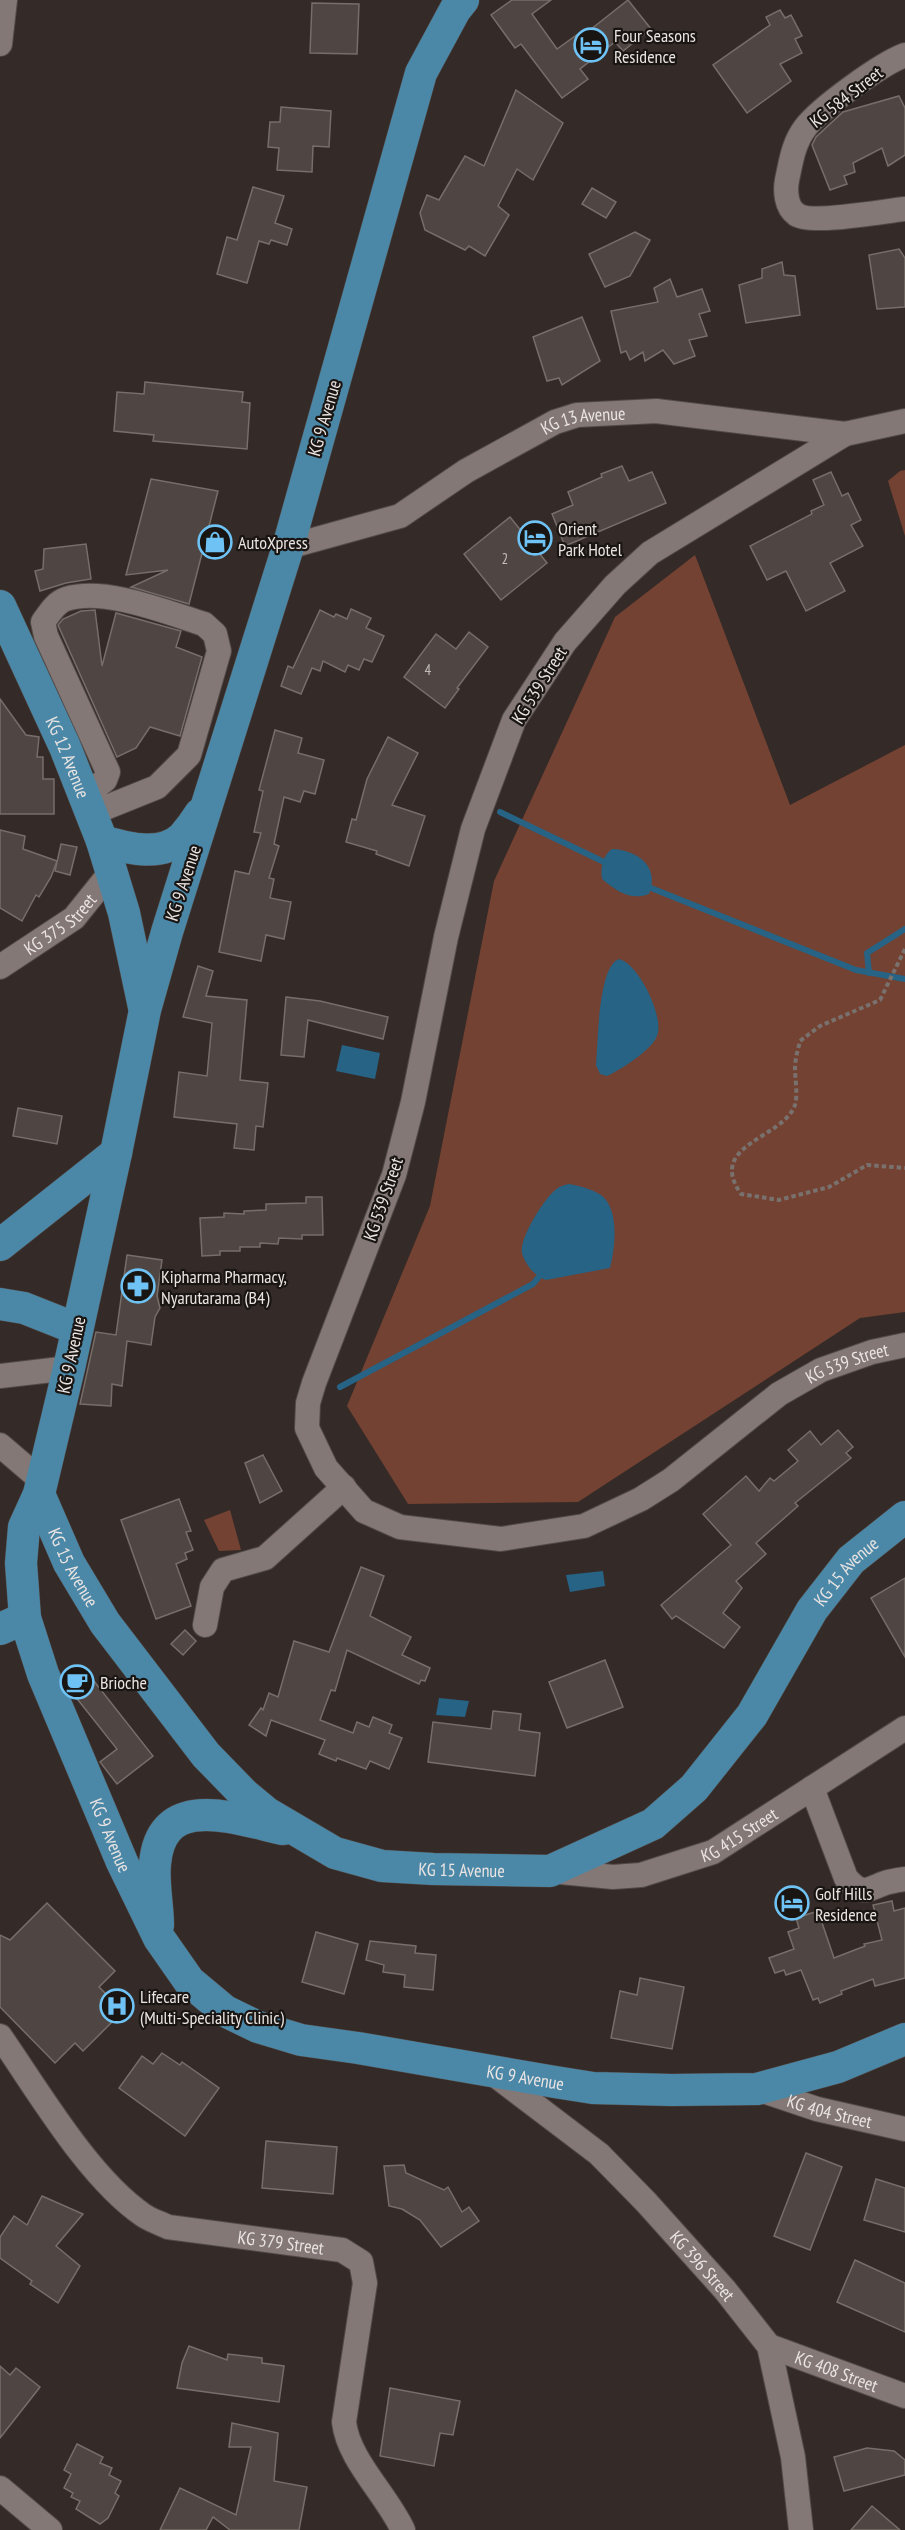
<svg xmlns="http://www.w3.org/2000/svg" width="905" height="2530" font-family="'PT Sans Narrow',sans-serif">
  <style>
    .green { fill: #744232 }
    .water { fill: #266385 }
    .lines { fill: none; stroke-linecap: round; stroke-linejoin: round }
    .stream { stroke: #266385; stroke-width: 6 }
    .building { fill: #4f4542; stroke: #776d69; stroke-width: 1.5 }
    .minor-casing { stroke: #524a47; stroke-width: 26 }
    .major-casing { stroke: #524a47; stroke-width: 33 }
    .path { stroke: #79716e; stroke-width: 4; stroke-dasharray: 4.5 3; stroke-linecap: butt }
    .minor { stroke: #837875; stroke-width: 24 }
    .major { stroke: #4b88a8; stroke-width: 32 }
    .labels { text-anchor: middle; dominant-baseline: central; stroke-width: 4.5; stroke-linejoin: round; paint-order: stroke }
    .number-label { font-size: 15px; fill: #c3bcba }
    .poi-label { font-size: 18px; fill: #eae4e2; stroke: #191513; text-anchor: start }
    .street-label { font-size: 18px; fill: #eae4e2; stroke: #191513 }
  </style>
  <rect width="100%" height="100%" fill="#342b28"/>
  <g class="green">
    <path d="M905,470v66l-17,-55 12,-10z"/>
    <path d="M695,555l95,250 115,-60v567l-45,6 -282,184 -170,2 -61,-98 83,-200 64,-325 121,-264z"/>
    <path d="M230,1510l11,40 -22,1 -15,-31z"/>
  </g>
  <g class="water">
    <path d="M612,849c26,1 48,18 37,45 -18,7 -33,-3 -47,-15 -2,-11 1,-24 10,-30z"/>
    <path d="M619,959c19,4 46,58 38,77 -5,14 -37,34 -50,40l-7,-2 -4,-9c2,-22 2,-99 23,-106z"/>
    <path d="M342,1045l38,8 -5,26 -39,-8z"/>
    <path d="M569,1184c11,2 23,5 32,11 19,14 14,54 9,73l-64,12c-11,-3 -21,-16 -24,-27 -3,-14 21,-52 31,-61 5,-5 10,-7 16,-8z"/>
    <path d="M603,1571l2,15 -35,6 -4,-17z"/>
    <path d="M439,1698l30,3 -4,16 -29,-2z"/>
  </g>
  <g class="lines">
    <g class="stream">
      <path d="M500,812l104,50"/>
      <path d="M651,888l205,82 49,9"/>
      <path d="M869,973l-2,-20 38,-24"/>
      <path d="M340,1387l193,-103 5,-6"/>
    </g>
  </g>
  <g class="building">
    <path d="M512,0h39l-19,14 25,35 21,-15 3,3 47,-37 23,29 -28,22 -8,-9 -35,27 8,10 -26,19 -41,-54 -6,4 -24,-33z"/>
    <path d="M312,3l47,1 -2,50 -47,-1z"/>
    <path d="M780,10l5,8 6,-3 11,21 -7,3 7,14 -22,11 11,17 -44,32 -34,-48 57,-40 -4,-8z"/>
    <path d="M516,90l47,33 -30,57 -16,-11 -19,37 11,9 -24,41 -16,-10 -4,4 -40,-20 -5,-17 7,-18 12,5 26,-44 19,10z"/>
    <path d="M899,96l6,12v47l-17,11 -6,-18 -29,15 2,9 -11,4 3,8 -17,6 -18,-45 4,-8 27,-25z"/>
    <path d="M281,107l50,4 -2,36 -16,-1 -1,26 -35,-2 2,-22 -11,-1 2,-25h10z"/>
    <path d="M253,187l31,9 -9,27 17,6 -5,16 -16,-5 -2,4 -10,-3 -12,42 -30,-9 10,-37 10,3z"/>
    <path d="M592,188l24,14 -10,16 -24,-14z"/>
    <path d="M635,232l15,8 -20,36 -25,11 -16,-33z"/>
    <path d="M899,249l6,9v49l-28,2 -8,-54z"/>
    <path d="M782,262l2,13 11,1 5,39 -54,8 -7,-38 23,-7v-9z"/>
    <path d="M670,279l7,18 25,-8 8,22 -11,3 8,22 -18,4 6,16 -21,8 -11,-14 -18,11 -2,-9 -13,8 -4,-9 -5,2 -10,-42 47,-9 -4,-14z"/>
    <path d="M582,317l18,44 -38,24 -3,-7 -12,3 -14,-44z"/>
    <path d="M145,382l98,10 -1,10 8,1 -3,46 -94,-8 1,-6 -40,-4 3,-39 27,2z"/>
    <path d="M622,466l7,15 23,-9 14,31 -101,43 -13,-32 21,-9 -5,-13 34,-15 -1,-3z"/>
    <path d="M831,472l11,24 6,-3 13,27 -10,5 12,21 -33,17 15,28 -39,20 -20,-40 -19,9 -17,-34 62,-32 -1,-3 13,-6 -11,-25z"/>
    <path d="M151,479l67,12 -29,113 -58,-17 37,-17 -42,5z"/>
    <path d="M510,517l37,46 -46,37 -37,-46z"/>
    <path d="M86,544l5,35 -25,4 -26,8 -5,-20 8,-2 1,-20z"/>
    <path d="M351,609l20,9 -5,10 18,8 -12,26 -8,-3 -5,11 -11,-5 -3,7 -22,-11 -3,10 -8,-3 -11,26 -20,-8 7,-20 5,2 27,-58 14,7 2,-3 11,5z"/>
    <path d="M95,610l7,56 14,-53 65,18 -5,16 26,10 -22,79 -30,-9 -14,21 -19,9 -59,-132 5,-6 18,-8z"/>
    <path d="M469,632l19,15 -31,41 2,1 -14,19 -41,-31 32,-43 20,15z"/>
    <path d="M0,699l26,36 13,2 -2,20h6v22h11v35h-54z"/>
    <path d="M275,730l27,8 -4,15 26,7 -9,34 -11,-3 -4,11 -16,-5 -10,47 5,2 -10,32 5,1 -4,19 21,4 -7,37 -18,-4 -5,26 -42,-9 16,-81 14,3 12,-41 -7,-1 9,-41 -4,-1z"/>
    <path d="M388,737l30,16 -26,52 33,11 -16,50 -33,-12 1,-3 -31,-9 6,-23 4,1 11,-41z"/>
    <path d="M0,830l25,6 -2,13 34,12 -6,16 -12,20 -3,-2 -14,26 -22,-13z"/>
    <path d="M61,844l16,3 -7,28 -15,-4z"/>
    <path d="M198,966l15,5 -7,25 41,4 -7,80 28,3 -5,44 -7,-1 -2,24 -20,-2 3,-24 -63,-7 5,-45 28,4 5,-53 -29,-6z"/>
    <path d="M286,997l34,4 68,16 -5,22 -75,-19 -4,37 -23,-2z"/>
    <path d="M18,1108l44,8 -5,28 -44,-8z"/>
    <path d="M306,1197h16l1,38h-21v4l-23,-1 -1,6 -18,-1v4h-20v4h-20v4l-18,1 -2,-38 24,-1v-4l20,1v-3l22,-1v-6l40,-1z"/>
    <path d="M127,1255l35,5 -5,36 3,12 -5,9 -4,28 -24,-4 -5,45 -10,-2 -1,22 -31,-2 16,-72 20,3z"/>
    <path d="M838,1430l15,17 -7,6 5,5 -56,45 3,3 -42,37 10,11 -30,27 6,7 -19,25 17,14 -16,21 -48,-32 -4,3 -11,-14 70,-60 -28,-31 43,-38 13,15 11,-13 4,3 24,-20 -10,-11 22,-19 11,14z"/>
    <path d="M263,1455l19,36 -22,12 -15,-40z"/>
    <path d="M179,1499l12,32 -5,1 7,18 -8,3 2,6 -11,5 15,42 -35,13 -35,-99z"/>
    <path d="M361,1567l23,9 -14,40 41,21 -9,18 28,13 -5,13 -4,-1 -2,4 -72,-34 -12,41 -4,-1 -11,30 33,13 4,-11 12,5 4,-10 19,8 -3,8 13,5 -13,31 -19,-8 -4,8 -29,-11 -1,3 -17,-7 6,-14 -54,-20 -5,16 -17,-11 12,-17 2,2 6,-17 9,4 16,-56 35,11z"/>
    <path d="M905,1578v79l-34,-59z"/>
    <path d="M185,1630l11,11 -13,14 -12,-11z"/>
    <path d="M605,1660l18,47 -56,21 -18,-46z"/>
    <path d="M86,1671l67,85 -36,28 -17,-22 17,-13 -50,-63z"/>
    <path d="M493,1711l28,3 -2,16 21,3 -5,43 -107,-14 5,-40 58,7z"/>
    <path d="M892,1901l2,10 11,-3v70l-30,8 -2,-7 -32,12 1,3 -22,9 -2,-5 -5,2 -12,-30 -15,5 -2,-5 -9,3 -6,-15 25,-9 -6,-17 11,-4 -3,-10 22,-7 16,47 31,-12 -1,-2 18,-4 -9,-35z"/>
    <path d="M47,1903l68,68 -16,16 24,24 -40,40 -8,-8 -20,20 -55,-56v-72l10,5z"/>
    <path d="M316,1932l42,12 -14,50 -42,-12z"/>
    <path d="M370,1941l46,5 -1,7 21,2 -3,35 -29,-3 1,-12 -22,-3 1,-7 -18,-5z"/>
    <path d="M640,1978l44,9 -12,62 -61,-11 9,-47 17,4z"/>
    <path d="M162,2053l18,12 2,-3 37,26 -34,48 -66,-48 23,-32 11,8z"/>
    <path d="M266,2141l71,6 -4,47 -71,-6z"/>
    <path d="M806,2153l36,14 -32,83 -36,-14z"/>
    <path d="M404,2165l2,8 38,17 4,-3 14,25 7,-5 10,14 -38,26 -21,-27 -18,-11 -13,-3 -5,-40z"/>
    <path d="M876,2179l29,9v44l-41,-12z"/>
    <path d="M42,2196l41,18 -27,32 24,20 -22,37 -28,-19 2,-3 -32,-23v-21l14,-21 13,9z"/>
    <path d="M855,2260l50,23v49l-68,-30z"/>
    <path d="M189,2346l38,14 1,-6 34,4v5l22,3 -5,36 -102,-14 5,-25z"/>
    <path d="M0,2366l10,9 6,-7 24,19 -40,51z"/>
    <path d="M390,2388l70,13 -7,34 -13,-2 -6,33 -54,-10z"/>
    <path d="M232,2423l46,10 -4,48 33,6 -8,43h-69l-17,-13 -7,13h-46l20,-42 56,27 15,-68h-22z"/>
    <path d="M77,2444l26,13 -3,6 12,5 -3,7 12,6 -6,12 4,3 -11,22 -8,6 -24,-15 4,-8 -9,-4 2,-4 -9,-5 7,-14 -7,-4z"/>
    <path d="M867,2448l27,3 11,9v15l-61,16 -10,-34z"/>
    <path d="M872,2506l28,24h-49z"/>
  </g>
  <g class="lines">
    <defs>
      <g id="minor">
        <path d="M0,44l5,-44"/>
        <path d="M905,55c-24,9 -85,53 -100,73 -12,16 -14,34 -18,52 -2,11 -1,27 9,34 13,11 89,-3 109,-5"/>
        <path id="s1" d="M845,434l-195,119 -35,32 -50,57 -51,78 -41,109 -27,108 -33,165 -19,73 -80,208 -6,20 -1,25 19,40 38,43 36,16 101,12 83,-13 57,-27 30,-19 108,-86 42,-24 51,-18 33,-7"/>
        <path id="s2" d="M288,547l112,-31 66,-45 89,-49 22,-7 79,-4 189,23 60,-13"/>
        <path d="M84,797l21,-17 3,-8 -62,-136 -3,-14c6,-8 13,-20 23,-23 39,-12 100,13 138,25l11,10 4,17 -30,104 -32,32 -67,27"/>
        <path id="s3" d="M0,967l74,-49 37,-46"/>
        <path d="M0,1376l69,-8"/>
        <path d="M0,1445l42,36"/>
        <path d="M205,1625l7,-38 11,-17 42,-12 79,-71"/>
        <path d="M812,1788l34,90c16,18 20,12 39,5 6,-2 13,-3 20,-4"/>
        <path id="s4" d="M550,1871l63,6 28,-2 72,-23 192,-124"/>
        <path id="s5" d="M0,2036c39,56 88,141 143,179 7,5 17,8 25,12l174,23 19,12 4,21 -21,139c4,37 42,72 59,108"/>
        <path id="s6" d="M491,2072l108,82 47,48 79,88 44,56 24,111 8,73"/>
        <path id="s7" d="M757,2089l60,20 88,20"/>
        <path id="s8" d="M769,2346l136,50"/>
        <path d="M0,2488l50,42"/>
      </g>
      <g id="major">
        <path id="s9" d="M463,0l-8,10 -34,63 -133,474 -121,385 -22,78 -29,143 -47,215 -30,126 -15,33 -3,36 4,55 18,56 79,188 37,76 30,43 36,30 33,16 43,13 57,8 197,34 38,6 78,2 86,-1 81,-22 67,-28"/>
        <path id="s10" d="M0,606l65,141 37,94 22,72 20,94"/>
        <path d="M102,841c25,7 59,17 81,-4 6,-7 12,-15 17,-23"/>
        <path d="M0,1245l116,-92"/>
        <path d="M0,1304l24,4 53,21"/>
        <path id="s11" d="M39,1494l30,69 36,60 101,132 38,39 23,19 68,40 47,13 51,3 117,2 103,-47 41,-36 58,-73 60,-105 39,-50 54,-43"/>
        <path d="M0,1629l25,-11"/>
        <path d="M158,1925c0,-19 -5,-41 -3,-61 6,-74 81,-45 128,-35"/>
      </g>
    </defs>
    <use href="#minor" class="minor-casing"/>
    <use href="#major" class="major-casing"/>
    <path class="path" d="M905,949l-25,51 -60,26 -20,15c-2,9 -5,18 -5,27 0,11 3,27 0,37 -12,34 -89,39 -54,89l38,6 50,-13 38,-22 38,3"/>
    <use href="#minor" class="minor"/>
    <use href="#major" class="major"/>
  </g>
  <defs>
    <symbol id="hotel-ring" viewBox="-11 -11 22 22"><circle r="9.5" fill="#191513" stroke="#6fc2f4" stroke-width="1.5"/><path d="M-6-4.5h1.5V1H6V5H4.5V3h-9V5H-6ZM-4 0a1.8 1.8 0 1 1 3.6 0ZM.5 0V-2.5h3Q6-2.5 6 0Z" fill="#6fc2f4"/></symbol>
    <symbol id="shop-ring" viewBox="-11 -11 22 22"><circle r="9.5" fill="#191513" stroke="#6fc2f4" stroke-width="1.5"/><path d="M-5-2.5h2.3a2.7 3.5 0 0 1 5.4 0H5L5.5 6h-11ZM-1.5-2.5h3a1.5 2.3 0 0 0-3 0Z" fill="#6fc2f4"/></symbol>
    <symbol id="pharmacy-ring" viewBox="-11 -11 22 22"><circle r="9.5" fill="#191513" stroke="#6fc2f4" stroke-width="1.5"/><path d="M-2-6h4v4h4v4h-4v4h-4v-4h-4v-4h4Z" fill="#6fc2f4"/></symbol>
    <symbol id="cafe-ring" viewBox="-11 -11 22 22"><circle r="9.5" fill="#191513" stroke="#6fc2f4" stroke-width="1.5"/><path d="M-5.5-4.5H6V0H3Q3 3.5 0 3.5H-2.5Q-5.5 3.5-5.5 0ZM3-3.2v2h1.7v-2ZM-6 4.5H4V6H-6Z" fill="#6fc2f4"/></symbol>
    <symbol id="hospital-ring" viewBox="-11 -11 22 22"><circle r="9.5" fill="#191513" stroke="#6fc2f4" stroke-width="1.5"/><path d="M-5-5h3v3.5h4V-5h3V5h-3V1.5h-4V5h-3Z" fill="#6fc2f4"/></symbol>
  </defs>
  <g fill-rule="evenodd">
    <use href="#hotel-ring" x="572" y="26" width="38" height="38"/>
    <use href="#hotel-ring" x="516" y="519" width="38" height="38"/>
    <use href="#shop-ring" x="196" y="523" width="38" height="38"/>
    <use href="#pharmacy-ring" x="119" y="1267" width="38" height="38"/>
    <use href="#cafe-ring" x="58" y="1663" width="38" height="38"/>
    <use href="#hotel-ring" x="773" y="1884" width="38" height="38"/>
    <use href="#hospital-ring" x="98" y="1987" width="38" height="38"/>
  </g>
  <g class="labels">
    <g class="number-label">
      <text x="505" y="558">2</text>
      <text x="428" y="669">4</text>
    </g>
    <g class="poi-label">
      <text x="614" y="35">Four Seasons<tspan x="614" dy="21">Residence</tspan></text>
      <text x="558" y="528">Orient<tspan x="558" dy="21">Park Hotel</tspan></text>
      <text x="238" y="542">AutoXpress</text>
      <text x="161" y="1276">Kipharma Pharmacy,<tspan x="161" dy="21">Nyarutarama (B4)</tspan></text>
      <text x="100" y="1682">Brioche</text>
      <text x="815" y="1893">Golf Hills<tspan x="815" dy="21">Residence</tspan></text>
      <text x="140" y="1996">Lifecare<tspan x="140" dy="21">(Multi-Speciality Clinic)</tspan></text>
    </g>
    <g class="street-label">
      <text transform="translate(846 97) rotate(-38)">KG 584 Street</text>
      <text transform="translate(324 418) rotate(-74)">KG 9 Avenue</text>
      <text stroke="none"><textPath href="#s2" startOffset="326">KG 13 Avenue</textPath></text>
      <text transform="translate(539 685) rotate(-58)">KG 539 Street</text>
      <text stroke="none"><textPath href="#s10" startOffset="166">KG 12 Avenue</textPath></text>
      <text transform="translate(183 883) rotate(-72)">KG 9 Avenue</text>
      <text stroke="none"><textPath href="#s3" startOffset="74">KG 375 Street</textPath></text>
      <text transform="translate(383 1199) rotate(-71)">KG 539 Street</text>
      <text transform="translate(71 1355) rotate(-78)">KG 9 Avenue</text>
      <text stroke="none"><textPath href="#s1" startOffset="1824">KG 539 Street</textPath></text>
      <text stroke="none"><textPath href="#s11" startOffset="81">KG 15 Avenue</textPath></text>
      <text stroke="none"><textPath href="#s11" startOffset="1125">KG 15 Avenue</textPath></text>
      <text stroke="none"><textPath href="#s4" startOffset="198">KG 415 Street</textPath></text>
      <text stroke="none"><textPath href="#s9" startOffset="1918">KG 9 Avenue</textPath></text>
      <text stroke="none"><textPath href="#s11" startOffset="603">KG 15 Avenue</textPath></text>
      <text stroke="none"><textPath href="#s9" startOffset="2440">KG 9 Avenue</textPath></text>
      <text stroke="none"><textPath href="#s7" startOffset="76">KG 404 Street</textPath></text>
      <text stroke="none"><textPath href="#s5" startOffset="372">KG 379 Street</textPath></text>
      <text stroke="none"><textPath href="#s6" startOffset="288">KG 396 Street</textPath></text>
      <text stroke="none"><textPath href="#s8" startOffset="72">KG 408 Street</textPath></text>
    </g>
  </g>
</svg>
